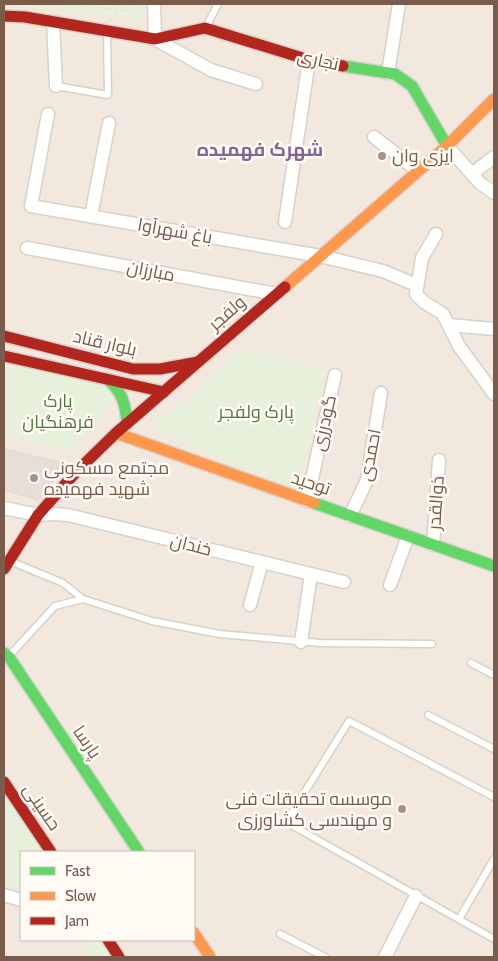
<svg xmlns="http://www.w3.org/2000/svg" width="498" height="961" font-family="Cabin,Cairo,sans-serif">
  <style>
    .residential { fill: #f2e8de; fill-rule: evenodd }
    .green { fill: #e7f0db }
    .building { fill: #e6ded7; stroke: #e2d8d2 }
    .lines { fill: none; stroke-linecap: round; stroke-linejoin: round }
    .lane-casing { stroke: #d7d1cb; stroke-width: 9 }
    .street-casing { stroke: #d7d1cb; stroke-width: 15 }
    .fast-casing { stroke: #d9d2cb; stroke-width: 14 }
    .slow-casing { stroke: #d9d2cb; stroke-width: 14 }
    .jam-casing { stroke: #d9d2cb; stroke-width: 14 }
    .path { stroke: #dcd5d0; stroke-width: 2; stroke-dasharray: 1 4; stroke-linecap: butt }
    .lane { stroke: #fefefd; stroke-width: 6 }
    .street { stroke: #fefefd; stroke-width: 12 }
    .fast { stroke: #63d668; stroke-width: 11 }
    .slow { stroke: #ff974d; stroke-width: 11 }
    .jam { stroke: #b3261e; stroke-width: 11 }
    .poi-dot { fill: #a69286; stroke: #fffaf3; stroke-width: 2 }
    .labels { text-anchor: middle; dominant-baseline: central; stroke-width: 5; stroke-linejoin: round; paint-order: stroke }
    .street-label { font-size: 18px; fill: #7a5c4d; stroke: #fffaf3 }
    .poi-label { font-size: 18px; fill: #7a5c4d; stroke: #fffaf3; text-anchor: start }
    .park-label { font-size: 18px; fill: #537a41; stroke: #fffaf3 }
    .neighbourhood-label { font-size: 19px; font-weight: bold; fill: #846695; stroke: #fffaf3 }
  </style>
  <rect width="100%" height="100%" fill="#f9f5f0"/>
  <path class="residential" d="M4,4h490v953h-490zM21,852h173v88h-173z"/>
  <g class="green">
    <path d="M4,4h137v15l-137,-14z"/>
    <path d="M243,349l81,20 -26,121 -147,-62z"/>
    <path d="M4,364l95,20 12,9 2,8 -11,16 -34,33 -64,-16z"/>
    <path d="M4,793l40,59h-23v42l-17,-5z"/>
    <path d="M88,940h14l12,17h-29z"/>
  </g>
  <path class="building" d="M4,449l64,15 -30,36 -34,-10z"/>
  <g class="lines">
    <defs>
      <g id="lane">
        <path d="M206,27l12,-23"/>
        <path d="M56,86l52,9 -1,-63"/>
        <path d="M10,561l53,22 20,16"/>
        <path d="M9,656l46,-50 28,-7 69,22 68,13 100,9 112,1"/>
        <path d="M471,663l23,12"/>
        <path d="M428,715l66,34"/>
        <path d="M494,797l-145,-76 -63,101 208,117"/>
        <path d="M459,919l35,-60"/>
        <path d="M280,934l45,23"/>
      </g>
      <g id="street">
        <path d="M154,4l1,35 56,31 45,14"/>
        <path d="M53,22l3,64"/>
        <path d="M388,73l11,-69"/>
        <path d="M48,114l-17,92 289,50 63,15 33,14"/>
        <path d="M374,137l44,34"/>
        <path d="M447,146l33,37 14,10"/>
        <path d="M472,174l22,-17"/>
        <path d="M91,216l18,-93"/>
        <path d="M285,222l24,-162"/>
        <path d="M436,234l-14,24 -6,36 8,8 19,12 16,32 35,48"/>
        <path d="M27,248l249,46"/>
        <path d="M449,325l45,4"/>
        <path d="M307,501l28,-126"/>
        <path d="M4,508l34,7 16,-1 14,1 276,67"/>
        <path d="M350,516l17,-36 14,-87"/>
        <path d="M433,545l6,-85"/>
        <path d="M390,585l18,-49"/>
        <path d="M250,605l12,-43"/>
        <path d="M301,642l10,-68"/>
        <path d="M4,895l17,5"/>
        <path d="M385,957l31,-61"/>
      </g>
      <g id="fast">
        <path d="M343,66l52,8 17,12 35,60"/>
        <path d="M107,379c15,12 19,26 20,45"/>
        <path d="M314,503l180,63"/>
        <path d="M4,653l5,4 130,195"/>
      </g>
      <g id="slow">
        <path d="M285,287l162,-141 47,-47"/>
        <path d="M116,433l198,70"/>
        <path d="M194,933l16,24"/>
      </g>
      <g id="jam">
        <path d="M4,16l21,1 130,22 50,-11 104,32 34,6"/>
        <path d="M4,336l129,33h27l38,-7"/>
        <path d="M4,356l160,36"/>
        <path d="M4,569l34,-54 38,-43 40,-39 169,-146"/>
        <path d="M4,782l47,70"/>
        <path d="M108,940l11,17"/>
      </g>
    </defs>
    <use href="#lane" class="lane-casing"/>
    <use href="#street" class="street-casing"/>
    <use href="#fast" class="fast-casing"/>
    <use href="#slow" class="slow-casing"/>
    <use href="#jam" class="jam-casing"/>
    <path class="path" d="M66,4l59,7 1,-7"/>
    <use href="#lane" class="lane"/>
    <use href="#street" class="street"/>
    <use href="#fast" class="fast"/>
    <use href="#slow" class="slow"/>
    <use href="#jam" class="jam"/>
  </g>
  <g class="poi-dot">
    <circle cx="382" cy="156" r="5"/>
    <circle cx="34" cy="478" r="5"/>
    <circle cx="402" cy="809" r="5"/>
  </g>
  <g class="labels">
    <g class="street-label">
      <text transform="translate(318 60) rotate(12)">نجاری</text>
      <text transform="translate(175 231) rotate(10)">باغ شهرآوا</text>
      <text transform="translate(151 271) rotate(11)">مبارزان</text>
      <text transform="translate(227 313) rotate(-41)">ولفجر</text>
      <text transform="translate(105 343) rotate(13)">بلوار قناد</text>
      <text transform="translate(324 423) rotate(-77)">گودرزی</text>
      <text transform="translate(370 455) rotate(-79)">احمدی</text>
      <text transform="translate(311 483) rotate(19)">توحید</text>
      <text transform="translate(436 503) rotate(-86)">ذوالقدر</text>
      <text transform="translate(191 545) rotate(14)">خندان</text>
      <text transform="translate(87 742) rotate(56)">پارسا</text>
      <text transform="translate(42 807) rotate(56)">حسینی</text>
    </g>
    <g class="poi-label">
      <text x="392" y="156">ایزی وان</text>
      <text x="44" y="468">مجتمع مسکونی<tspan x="44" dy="21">شهید فهمیده</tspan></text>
      <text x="392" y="799" text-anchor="end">موسسه تحقیقات فنی<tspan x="392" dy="21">و مهندسی کشاورزی</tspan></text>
    </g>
    <g class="park-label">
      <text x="58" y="401">پارک<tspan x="58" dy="21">فرهنگیان</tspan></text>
      <text x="256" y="412">پارک ولفجر</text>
    </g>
    <g class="neighbourhood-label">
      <text x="260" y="149">شهرک فهمیده</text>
    </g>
  </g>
  <rect width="498" height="961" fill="none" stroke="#7a5c4d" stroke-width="10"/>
  <rect x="20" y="851" width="175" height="90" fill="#fffaf3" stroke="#cabbb1"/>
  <rect x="30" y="867" width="25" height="8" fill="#63d668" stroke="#cabbb1"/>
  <text x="65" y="876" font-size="15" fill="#7a5c4d">Fast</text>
  <rect x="30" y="892" width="25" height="8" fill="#ff974d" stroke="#cabbb1"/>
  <text x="65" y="901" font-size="15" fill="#7a5c4d">Slow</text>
  <rect x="30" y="917" width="25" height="8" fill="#b3261e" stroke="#cabbb1"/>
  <text x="65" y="926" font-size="15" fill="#7a5c4d">Jam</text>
</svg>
